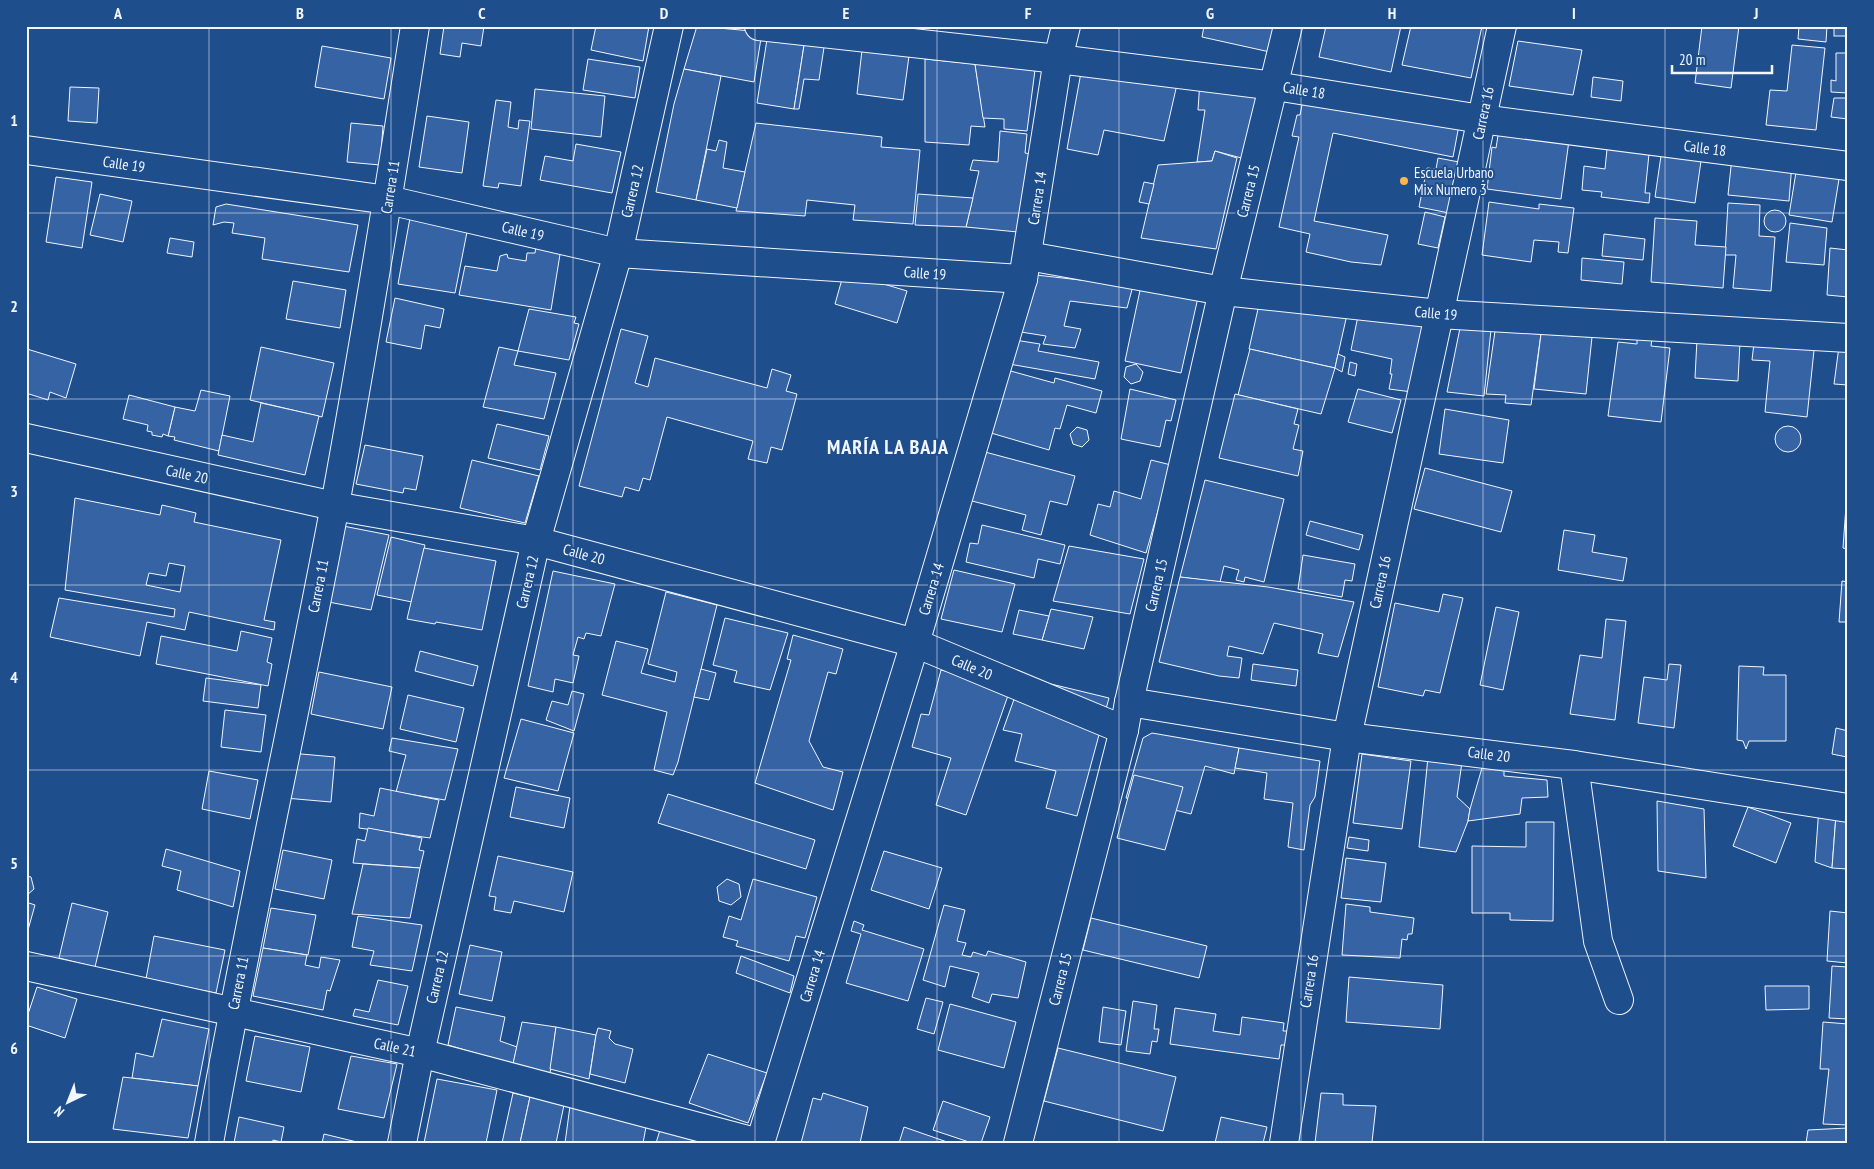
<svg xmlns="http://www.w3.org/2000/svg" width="1874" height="1169" font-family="'PT Sans Narrow',sans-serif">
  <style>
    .building { fill: #3563a3; stroke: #f2f6ff; fill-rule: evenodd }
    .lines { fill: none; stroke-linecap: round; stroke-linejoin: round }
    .minor-casing { stroke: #f2f6ff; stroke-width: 30 }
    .minor { stroke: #1f4e8c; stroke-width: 28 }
    .grid { fill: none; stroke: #f2f6ff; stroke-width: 1; stroke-opacity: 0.55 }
    .poi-dot { fill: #ffb74d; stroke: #1f4e8c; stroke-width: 2 }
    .labels { text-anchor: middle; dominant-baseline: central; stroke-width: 4; stroke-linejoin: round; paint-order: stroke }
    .street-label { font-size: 15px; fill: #f2f6ff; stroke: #1f4e8c }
    .poi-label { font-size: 15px; fill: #f2f6ff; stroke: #1f4e8c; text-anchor: start }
    .district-label { font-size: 20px; font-weight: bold; letter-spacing: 1px; fill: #f2f6ff; stroke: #1f4e8c }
    .neatline { fill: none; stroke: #f2f6ff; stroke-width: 2 }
    .grid-label { font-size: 16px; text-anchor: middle; font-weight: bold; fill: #f2f6ff }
  </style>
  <rect width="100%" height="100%" fill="#1f4e8c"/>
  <g class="building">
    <path d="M444,26h40l-3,20 -19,-3 -2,14 -20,-3z"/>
    <path d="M596,26h53l-6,35 -52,-11z"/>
    <path d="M697,26l65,6 -8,50 -70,-13z"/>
    <path d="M1204,26h72l-6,26 -68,-15z"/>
    <path d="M1326,26h75l-10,46 -72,-15z"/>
    <path d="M1411,26h71l-11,52 -69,-13z"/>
    <path d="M1702,26h37l-8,62 -36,-5z"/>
    <path d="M1799,26h28l-1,16 -28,-3z"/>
    <rect x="1834" y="26" width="14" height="10"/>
    <path d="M768,33l37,6 -11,70 -37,-6z"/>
    <path d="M805,39l20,2 -6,39 -15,-1 -5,30h-5z"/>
    <path d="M1518,41l64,9 -9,45 -64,-9z"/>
    <path d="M1792,45l33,3 -9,82 -50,-5 4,-35 17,1z"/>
    <path d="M322,46l69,12 -7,41 -69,-12z"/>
    <path d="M862,50l47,6 -6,44 -46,-6z"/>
    <path d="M1836,53h12v40l-17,-1v-12l5,1z"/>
    <path d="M588,59l52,8 -5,31 -52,-8z"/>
    <path d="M925,59l50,5 10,63 -14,-1 -2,19 -44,-3z"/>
    <path d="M975,64l60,6 -8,61 -23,-2v-10l-21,-1z"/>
    <path d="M1082,67l96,13 -14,61 -60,-11 -6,25 -31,-6z"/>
    <path d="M684,69l37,7 -25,124 -40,-8 18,-88z"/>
    <path d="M1593,77l30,4 -2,20 -30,-4z"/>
    <path d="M1200,80l65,14 -16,66 -34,-9 -3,10 -15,1 8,-52h-7z"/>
    <path d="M70,87l29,1 -2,35 -29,-2z"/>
    <path d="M535,89l70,7 -4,41 -70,-8z"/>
    <path d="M1304,95l155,30 -6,32 -120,-24 -19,88 74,14 -7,30 -30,-3 -45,-10 4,-18 -31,-7 20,-90 -7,-1 5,-21h3z"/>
    <path d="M1848,95v24l-17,-2 3,-19h14z"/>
    <path d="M496,100l15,2 -3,25 10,2 1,-9 11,1 -9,65 -22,-3 -1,5 -15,-2z"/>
    <path d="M427,116l42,6 -7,51 -43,-6z"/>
    <path d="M351,123l32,3 -3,39 -33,-3z"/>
    <path d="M756,123l126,14 -1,10 39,3 -7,74 -60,-4 2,-15 -48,-5 -2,16 -69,-5z"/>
    <path d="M1500,123l70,10 -9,66 -74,-10 5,-42 4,1z"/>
    <path d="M1000,131l27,3 -2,19 6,1 -13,78 -52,-5 13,-56 -9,-1 3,-10 25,2z"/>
    <path d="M1608,139l42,5 -5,49h5l-1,10 -48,-6 1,-5 -20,-2 2,-24 21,3z"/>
    <path d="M719,140l8,2 -4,26 22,4 -8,36 -41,-8 11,-51 9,2z"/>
    <path d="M576,144l45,8 -9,41 -72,-13 5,-24 28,5z"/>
    <path d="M1662,149l40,5 -7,49 -40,-6z"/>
    <path d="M1215,151l22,7 -21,91 -75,-11 17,-73 54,-4z"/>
    <path d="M1732,157l60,6 -3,38 -61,-6z"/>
    <path d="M1438,158l21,4 -10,51 -30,-6 8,-39 9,1z"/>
    <path d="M1797,166l43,7 -8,49 -43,-7z"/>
    <path d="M56,177l36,5 -10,66 -36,-6z"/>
    <path d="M1144,182l10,2 -5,20 -10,-2z"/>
    <path d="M100,194l32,7 -9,41 -33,-7z"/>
    <path d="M918,194l55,4 -7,29 -51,-2z"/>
    <path d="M1489,202l50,7v-5l35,4 -6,45 -10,-1 1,-10 -25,-2 -3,22 -49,-7z"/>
    <path d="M1728,203l32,2 -1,31 16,1 -4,54 -38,-3 3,-33h-11z"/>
    <path d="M226,204l132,21 -9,47 -87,-13 3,-21 -33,-5 2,-10 -10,-1 -11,3 3,-18z"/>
    <circle cx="1775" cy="221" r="11"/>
    <path d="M1425,212l20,5 -7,31 -20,-4z"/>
    <path d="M410,218l58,9 -13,66 -57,-9z"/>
    <path d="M1655,218l42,3 -2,24 31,2 -3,41 -72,-6z"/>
    <path d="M1790,223l37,5 -3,37 -38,-3z"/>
    <path d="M1604,234l41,5 -2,21 -41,-4z"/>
    <path d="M170,238l24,4 -2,15 -25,-4z"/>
    <path d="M537,239l25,3 -11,68 -92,-15 6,-29 32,5 3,-15 7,-2 1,4 18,3 1,-8h8z"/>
    <path d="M1830,248l18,2v47l-21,-2z"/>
    <path d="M1582,258l42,4 -2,22 -41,-4z"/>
    <path d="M844,272l63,19 -10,32 -62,-19z"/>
    <path d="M1036,275l97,11 -6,22 -57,-7 -6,25 17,3 -6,19 -32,-4 3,-8 -25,-4z"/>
    <path d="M293,281l53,9 -6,38 -54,-9z"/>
    <path d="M1142,281l57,12 -18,80 -56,-12z"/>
    <path d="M395,298l49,11 -4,19 -15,-3 -4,24 -35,-7z"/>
    <path d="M1260,300l88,10 -13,58 -86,-19z"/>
    <path d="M529,309l47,8 -2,6 5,1 -10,36 -51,-9z"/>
    <path d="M1359,311l68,10 -15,71 -23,-3 3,-15h-2l2,-15 -41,-9z"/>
    <path d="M1460,328l31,2 -7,66 -37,-4z"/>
    <path d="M621,329l27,7 -13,47 13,4 7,-29 112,30 5,-19 19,6 -5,16 11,3 -15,56 -11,-3 -4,16 -19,-4 5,-18 -86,-24 -17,63 -7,-2 -4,13 -14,-4 -3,10 -43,-11z"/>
    <path d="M1495,331l46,3 -10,71 -26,-2 1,-8 -20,-1z"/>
    <path d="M1541,334l51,3 -6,57 -52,-5z"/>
    <path d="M1637,337l15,1 -1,8 19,2 -9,74 -53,-6 10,-74 19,2z"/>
    <path d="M1697,339l43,3 -2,39 -43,-3z"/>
    <path d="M1840,339l8,1v45l-14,-1z"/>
    <path d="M1015,340l25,4 -2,7 61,11 -4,17 -86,-15z"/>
    <path d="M1815,341l-8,76 -42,-5 5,-51 -18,-1 2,-17z"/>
    <path d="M261,347l73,16 -12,54 -72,-17z"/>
    <path d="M499,347l19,4 -4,14 42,8 -12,46 -61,-12z"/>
    <path d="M27,349l49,15 -10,34 -16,-6 -2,8 -22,-7z"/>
    <path d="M1250,349l85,19 -14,46 -83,-19z"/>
    <path d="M1338,354l7,3 -3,15 -7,-4z"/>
    <path d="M1350,362l7,2 -2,12 -7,-2z"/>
    <path d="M1136,364l7,8 -3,9 -9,3 -7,-7 2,-10z"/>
    <path d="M1007,370l47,13 1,-5 47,13 -6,22 -29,-8 -7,24 -5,-1 -6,22 -58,-17z"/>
    <path d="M1130,389l46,11 -5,21 -5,-1 -6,27 -39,-8z"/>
    <path d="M1358,389l43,11 -9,33 -44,-11z"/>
    <path d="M201,390l29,6 -11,55 -45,-11 1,-3 -7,-1 7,-29 20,4z"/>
    <path d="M1235,394l63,15 -4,15 5,1 -6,24 10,2 -5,25 -79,-18z"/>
    <path d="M129,395l46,12 -7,29 -5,-2 -1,3 -10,-2v-3l-5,-1 1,-6 -25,-6z"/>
    <path d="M261,403l58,13 -14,59 -87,-20 4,-20 31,7z"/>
    <path d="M1445,409l64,11 -6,43 -64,-9z"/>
    <path d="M497,424l52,12 -9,34 -52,-12z"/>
    <circle cx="1788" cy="439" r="13"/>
    <path d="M1077,427l10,3 2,10 -7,7 -9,-3 -3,-10z"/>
    <path d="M365,445l58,11 -7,34 -12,-2 -1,5 -47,-9z"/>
    <path d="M985,452l90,24 -8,29 -17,-4 -9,34 -19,-5 4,-15 -54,-14z"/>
    <path d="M472,460l67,16 -14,47 -65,-15z"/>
    <path d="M1151,460l20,5 -25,88 -56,-18 8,-31 12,3 4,-16 27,8z"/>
    <path d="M1425,468l87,23 -11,41 -87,-23z"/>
    <path d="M1205,480l79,19 -20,83 -19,-5 -1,5 -8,-2 3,-10 -15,-4 -4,16 -40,-5z"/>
    <path d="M75,498l85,17 2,-10 34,8 -2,9 87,18 -17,80 11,2 -1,8 -85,-18 -4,18 -38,-8 -7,34 -90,-19 9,-39 115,19 1,-8 -110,-19zM169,563l16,3 -5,26 -34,-7 3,-12 17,3z"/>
    <path d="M1846,506h2v43l-5,-1z"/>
    <path d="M1310,521l53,14 -4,15 -53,-15z"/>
    <path d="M338,525l51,10 -18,75 -48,-9z"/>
    <path d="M982,525l83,20 -5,19 -22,-5 -4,19 -68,-16 4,-19 8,1z"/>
    <path d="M1564,530l31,5 -3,17 35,6 -4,23 -65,-11z"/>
    <path d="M391,537l34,8 -13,57 -35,-7z"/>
    <path d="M1069,546l75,13 -14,55 -77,-13z"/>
    <path d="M424,548l72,13 -14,69 -46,-8 -1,2 -28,-5z"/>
    <path d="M1303,555l52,9 -3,17 -7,-1 -3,17 -44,-8z"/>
    <path d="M954,570l61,14 -13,48 -61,-13z"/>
    <path d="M553,571l62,13 -14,52 -15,-3 -2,6 -6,-2 -5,18 6,1 -6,27 -18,-4 -2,13 -25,-6z"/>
    <path d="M1180,577l88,10 86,15 -16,55 -20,-4 5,-19 -49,-11 -11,31 -34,-8 -2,10 15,2 -3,20 -20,-2 -60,-14z"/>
    <path d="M1842,581l6,1v40h-9z"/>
    <path d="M666,592l51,13 -39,157 -5,13 -19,-5 13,-58 -65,-17 14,-54 32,8 -7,24 34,9 2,-10 -29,-8z"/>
    <path d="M1443,594l20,4 -23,95 -15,-3 -2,6 -45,-9 17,-84 44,9z"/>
    <path d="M1496,607l23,5 -16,78 -23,-5z"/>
    <path d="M1051,609l42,8 -9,32 -42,-9z"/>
    <path d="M1019,610l30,6 -7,24 -29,-6z"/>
    <path d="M725,618l63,15 -18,57 -36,-8 3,-11 -24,-6z"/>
    <path d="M1606,619l20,2 -11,99 -45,-6 10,-59 22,3z"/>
    <path d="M241,631l31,7 -5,24 5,2 -4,22 -112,-22 5,-28 76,15z"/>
    <path d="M793,635l50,14 -7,25 -8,-2 -19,69 14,26 20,5 -10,38 -78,-27 36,-123 -4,-1z"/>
    <path d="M420,651l58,15 -5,20 -58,-15z"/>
    <path d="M1253,664l45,6 -2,16 -45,-6z"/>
    <path d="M1669,664l12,1 -7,63 -36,-5 6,-46 23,3z"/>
    <path d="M1739,666l25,1 -1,8h23v66h-37l-3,8 -3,-8 -6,-1z"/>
    <path d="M701,669l15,4 -7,27 -15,-3z"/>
    <path d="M941,670l70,17 -45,128 -30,-10 15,-47 -39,-11 9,-33 8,1z"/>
    <path d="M319,672l73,15 -9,42 -72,-15z"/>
    <path d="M1022,677l87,21 -32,118 -31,-8 10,-37 -41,-10 7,-27 -19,-4z"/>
    <path d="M206,678l55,7 -3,23 -55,-7z"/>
    <path d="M572,691l12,3 -10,37 -28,-11 6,-19 16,4z"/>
    <path d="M408,695l56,13 -8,34 -56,-13z"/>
    <path d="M225,710l41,5 -5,37 -40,-5z"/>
    <path d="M521,719l53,14 -16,58 -54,-13z"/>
    <path d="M1836,728l12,3v29l-1,-3 -15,-3z"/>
    <path d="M1152,733l87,15 -5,26 -29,-8 -14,48 -65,-16 17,-60z"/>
    <path d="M392,738l66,11 -13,51 -49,-8 10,-37 -17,-4z"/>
    <path d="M1239,748l81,13 -5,36 -5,8 -6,45 -16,-3 5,-44 -29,-4 3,-26 -32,-5z"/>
    <path d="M290,753l45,4 -4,45 -46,-4z"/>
    <path d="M1362,754l49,7 -9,68 -49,-6z"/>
    <path d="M1428,757l34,5 -5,35 13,12 -2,12 -12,31 -37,-5z"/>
    <path d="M1484,761l20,4v11l43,4 1,17 -26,1 -2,16 -52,7 2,-12z"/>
    <path d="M209,771l49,9 -8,39 -48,-10z"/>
    <path d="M1134,775l49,12 -18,63 -48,-12z"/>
    <path d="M516,787l54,11 -6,30 -54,-11z"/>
    <path d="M380,788l59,12 -9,38 -71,-10 1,-15 14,3z"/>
    <path d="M668,794l147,46 -9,29 -148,-46z"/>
    <path d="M1657,801l47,8 2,69 -48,-7z"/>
    <path d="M1748,807l43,16 -15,40 -43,-17z"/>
    <path d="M1819,807l17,8 -4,53 -17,-6z"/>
    <path d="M1836,815h12v54l-16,-1z"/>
    <path d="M1526,822h28l-1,99 -43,-1v-7h-38v-67l54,1z"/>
    <path d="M368,828l54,10 -3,12 5,1 -4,17 -67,-5 4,-24 8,2z"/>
    <path d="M1349,837l20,3 -1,11 -21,-3z"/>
    <path d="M166,849l74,22 -7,36 -56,-17 4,-19 -19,-5z"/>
    <path d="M283,850l49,10 -8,39 -49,-10z"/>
    <path d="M884,851l58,17 -13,41 -58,-19z"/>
    <path d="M498,856l75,16 -9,40 -50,-11 -3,12 -17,-3 2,-13 -7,-1z"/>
    <path d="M1346,858l40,5 -5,39 -40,-4z"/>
    <path d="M363,864l57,4 -10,50 -58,-4z"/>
    <path d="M26,876l5,1 3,12 -8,7z"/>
    <path d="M727,879l12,5 2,13 -10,8 -12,-4 -2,-14z"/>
    <path d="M753,879l64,18 -12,41 -9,-2 -7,25 -53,-15 2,-5 -15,-4 6,-21 12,4z"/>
    <path d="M26,902l9,3 -9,32z"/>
    <path d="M72,903l36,9 -13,55 -36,-9z"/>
    <path d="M1346,904l24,3v5l44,6 -2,16h-4l-1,6 -5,-1 -2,19 -58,-3z"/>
    <path d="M944,905l21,5 -8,31 9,2 -4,12 9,2 2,-5 13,4 2,-5 38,11 -8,36 -26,-4 -3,9 -17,-6 7,-24 -29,-7 -5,21 -22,-7z"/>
    <path d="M271,908l45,7 -8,40 -45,-7z"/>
    <path d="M1830,911l18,2v50l-21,-2z"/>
    <path d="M358,916l64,9 -10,46 -42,-6 4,-14 -22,-4z"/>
    <path d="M1091,918l116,28 -8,32 -116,-28z"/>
    <path d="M854,921l10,4 -2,5 62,19 -16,52 -62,-18 15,-49 -10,-3z"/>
    <path d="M154,936l71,14 -9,43 -70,-14z"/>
    <path d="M470,945l32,7 -10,49 -33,-7z"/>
    <path d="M263,948l44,7 -2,10 14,3 2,-11 19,3 -10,31 -3,-1 -4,20 -70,-14z"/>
    <path d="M741,956l53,20 -4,17 -54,-20z"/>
    <path d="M1832,966l16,1v52l-19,-1z"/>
    <path d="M1349,977l94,8 -3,44 -94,-7z"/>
    <path d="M378,980l30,6 -10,39 -45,-9 2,-7 14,3z"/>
    <path d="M1765,986h44v23l-43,1z"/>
    <path d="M37,987l40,12 -12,39 -39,-13v-5z"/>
    <path d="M926,998l17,4 -9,32 -17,-5z"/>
    <path d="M1133,1001l24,4 -3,24h5l-2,13 -5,-1 -2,13 -24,-3z"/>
    <path d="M950,1004l66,18 -12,46 -66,-18z"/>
    <path d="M456,1007l49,10 -5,24 17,6 -4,17 -65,-19z"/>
    <path d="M1103,1007l23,4 -5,34 -22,-3z"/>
    <path d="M1175,1008l41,6 -3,17 27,4 2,-18 42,6 -1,8h7l-1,14h-8l-2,14 -109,-15z"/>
    <path d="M162,1019l47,10 -11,57 -66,-8 4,-25 17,4z"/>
    <path d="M522,1022l34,5 -6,47 -37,-10z"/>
    <path d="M1823,1022l25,2v101l-25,-1 6,-55h-9z"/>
    <path d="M556,1027l40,8 -7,44 -39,-10z"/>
    <path d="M598,1028l13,3 -2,7 6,6 18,5 -8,34 -35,-9 6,-39z"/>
    <path d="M255,1036l55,11 -9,45 -55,-11z"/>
    <path d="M1058,1048l118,29 -13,54 -119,-30z"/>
    <path d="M708,1054l59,19 -19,50 -59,-20z"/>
    <path d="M351,1056l46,8 -13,54 -46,-9z"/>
    <path d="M123,1077l75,9 -10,52 -75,-9z"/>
    <path d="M437,1079l60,11 -11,53h-62z"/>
    <path d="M513,1093l17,4 -10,46h-18z"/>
    <path d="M823,1093l45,14 -8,36h-59l12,-45 8,2z"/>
    <path d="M1321,1093l22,1v11l33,1 -4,36 -57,1z"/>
    <path d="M530,1097l34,8 -8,38h-36z"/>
    <path d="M943,1101l47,16 -9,26h-9l-39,-13z"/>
    <path d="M570,1106l76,21 -3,16h-78z"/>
    <path d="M239,1117l45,10 -3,15 -8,-2 -1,3h-38z"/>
    <path d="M1221,1117l46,10 -4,16h-48z"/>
    <path d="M904,1127l46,16h-51z"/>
    <path d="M1848,1128v15h-42l2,-13z"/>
    <path d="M660,1130l41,13h-45z"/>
    <path d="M324,1134l37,9h-39z"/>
  </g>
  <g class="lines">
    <defs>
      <g id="minor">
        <path d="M759,26l299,33 217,27 206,33 367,47"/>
        <path d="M26,150l362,50 230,53 405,26"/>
        <path d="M1028,256l195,35 216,23 409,24"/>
        <path d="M26,438l308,68 202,35 379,102 209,87"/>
        <path d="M1129,702l218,35 227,28 274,43"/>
        <path d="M1574,765l24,176 21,59"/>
        <path d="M26,966l394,87 339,90"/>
        <path d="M209,1143c38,-214 86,-425 126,-638 29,-159 55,-319 80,-479"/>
        <path d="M402,1143l18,-90 116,-512 82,-288 51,-227"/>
        <path d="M760,1143l155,-500 108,-364 35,-220 8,-33"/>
        <path d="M1018,1143l106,-413 5,-28 94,-411 65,-265"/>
        <path d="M1284,1143l63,-406 155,-711"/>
      </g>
    </defs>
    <use href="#minor" class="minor-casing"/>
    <use href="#minor" class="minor"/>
  </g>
  <path class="grid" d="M209,26v1117M391,26v1117M573,26v1117M755,26v1117M937,26v1117M1119,26v1117M1301,26v1117M1483,26v1117M1665,26v1117M26,213h1822M26,399h1822M26,585h1822M26,770h1822M26,956h1822"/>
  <circle class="poi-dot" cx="1404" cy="181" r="5"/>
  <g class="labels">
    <g class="street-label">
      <text transform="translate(1304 90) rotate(9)">Calle 18</text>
      <text transform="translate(1483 113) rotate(-78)">Carrera 16</text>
      <text transform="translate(1705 148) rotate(7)">Calle 18</text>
      <text transform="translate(124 164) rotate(8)">Calle 19</text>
      <text transform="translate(390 187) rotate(-81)">Carrera 11</text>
      <text transform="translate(632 191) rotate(-77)">Carrera 12</text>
      <text transform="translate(1248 191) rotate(-76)">Carrera 15</text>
      <text transform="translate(1037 198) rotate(-81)">Carrera 14</text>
      <text transform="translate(523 231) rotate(13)">Calle 19</text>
      <text transform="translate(925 273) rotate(4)">Calle 19</text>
      <text transform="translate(1436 313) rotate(5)">Calle 19</text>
      <text transform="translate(187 474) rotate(12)">Calle 20</text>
      <text transform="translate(584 554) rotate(15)">Calle 20</text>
      <text transform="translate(527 582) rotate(-77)">Carrera 12</text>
      <text transform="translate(1380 582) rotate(-78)">Carrera 16</text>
      <text transform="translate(1156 585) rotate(-77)">Carrera 15</text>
      <text transform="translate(318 586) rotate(-79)">Carrera 11</text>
      <text transform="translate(931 589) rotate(-73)">Carrera 14</text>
      <text transform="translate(972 667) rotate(23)">Calle 20</text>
      <text transform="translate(1489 754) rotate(7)">Calle 20</text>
      <text transform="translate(812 976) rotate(-73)">Carrera 14</text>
      <text transform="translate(437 977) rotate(-77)">Carrera 12</text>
      <text transform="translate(1060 979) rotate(-76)">Carrera 15</text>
      <text transform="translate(1309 981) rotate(-81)">Carrera 16</text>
      <text transform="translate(238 983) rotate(-79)">Carrera 11</text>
      <text transform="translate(395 1047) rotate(12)">Calle 21</text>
    </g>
    <g class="poi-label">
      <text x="1414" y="172">Escuela Urbano<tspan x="1414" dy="17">Mix Numero 3</tspan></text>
    </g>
    <g class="district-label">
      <text x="888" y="447">MARÍA LA BAJA</text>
    </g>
  </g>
  <rect width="1874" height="1169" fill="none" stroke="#1f4e8c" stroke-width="55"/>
  <g transform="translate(68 1102) rotate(223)" stroke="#1f4e8c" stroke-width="4" paint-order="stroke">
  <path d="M0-4L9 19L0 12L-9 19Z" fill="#f2f6ff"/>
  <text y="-8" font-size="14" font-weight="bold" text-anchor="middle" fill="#f2f6ff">N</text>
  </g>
  <path d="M1672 65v8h100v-8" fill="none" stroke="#f2f6ff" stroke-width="2.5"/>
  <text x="1679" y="65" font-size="15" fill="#f2f6ff" stroke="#1f4e8c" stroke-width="4" paint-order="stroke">20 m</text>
  <rect x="28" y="28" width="1818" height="1114" class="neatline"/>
  <g class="grid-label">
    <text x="118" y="19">A</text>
    <text x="300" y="19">B</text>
    <text x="482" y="19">C</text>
    <text x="664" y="19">D</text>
    <text x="846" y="19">E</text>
    <text x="1028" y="19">F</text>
    <text x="1210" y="19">G</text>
    <text x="1392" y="19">H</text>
    <text x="1574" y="19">I</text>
    <text x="1756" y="19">J</text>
    <text x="14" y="126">1</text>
    <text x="14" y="312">2</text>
    <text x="14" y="497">3</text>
    <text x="14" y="683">4</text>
    <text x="14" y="869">5</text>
    <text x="14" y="1054">6</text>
  </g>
</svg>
